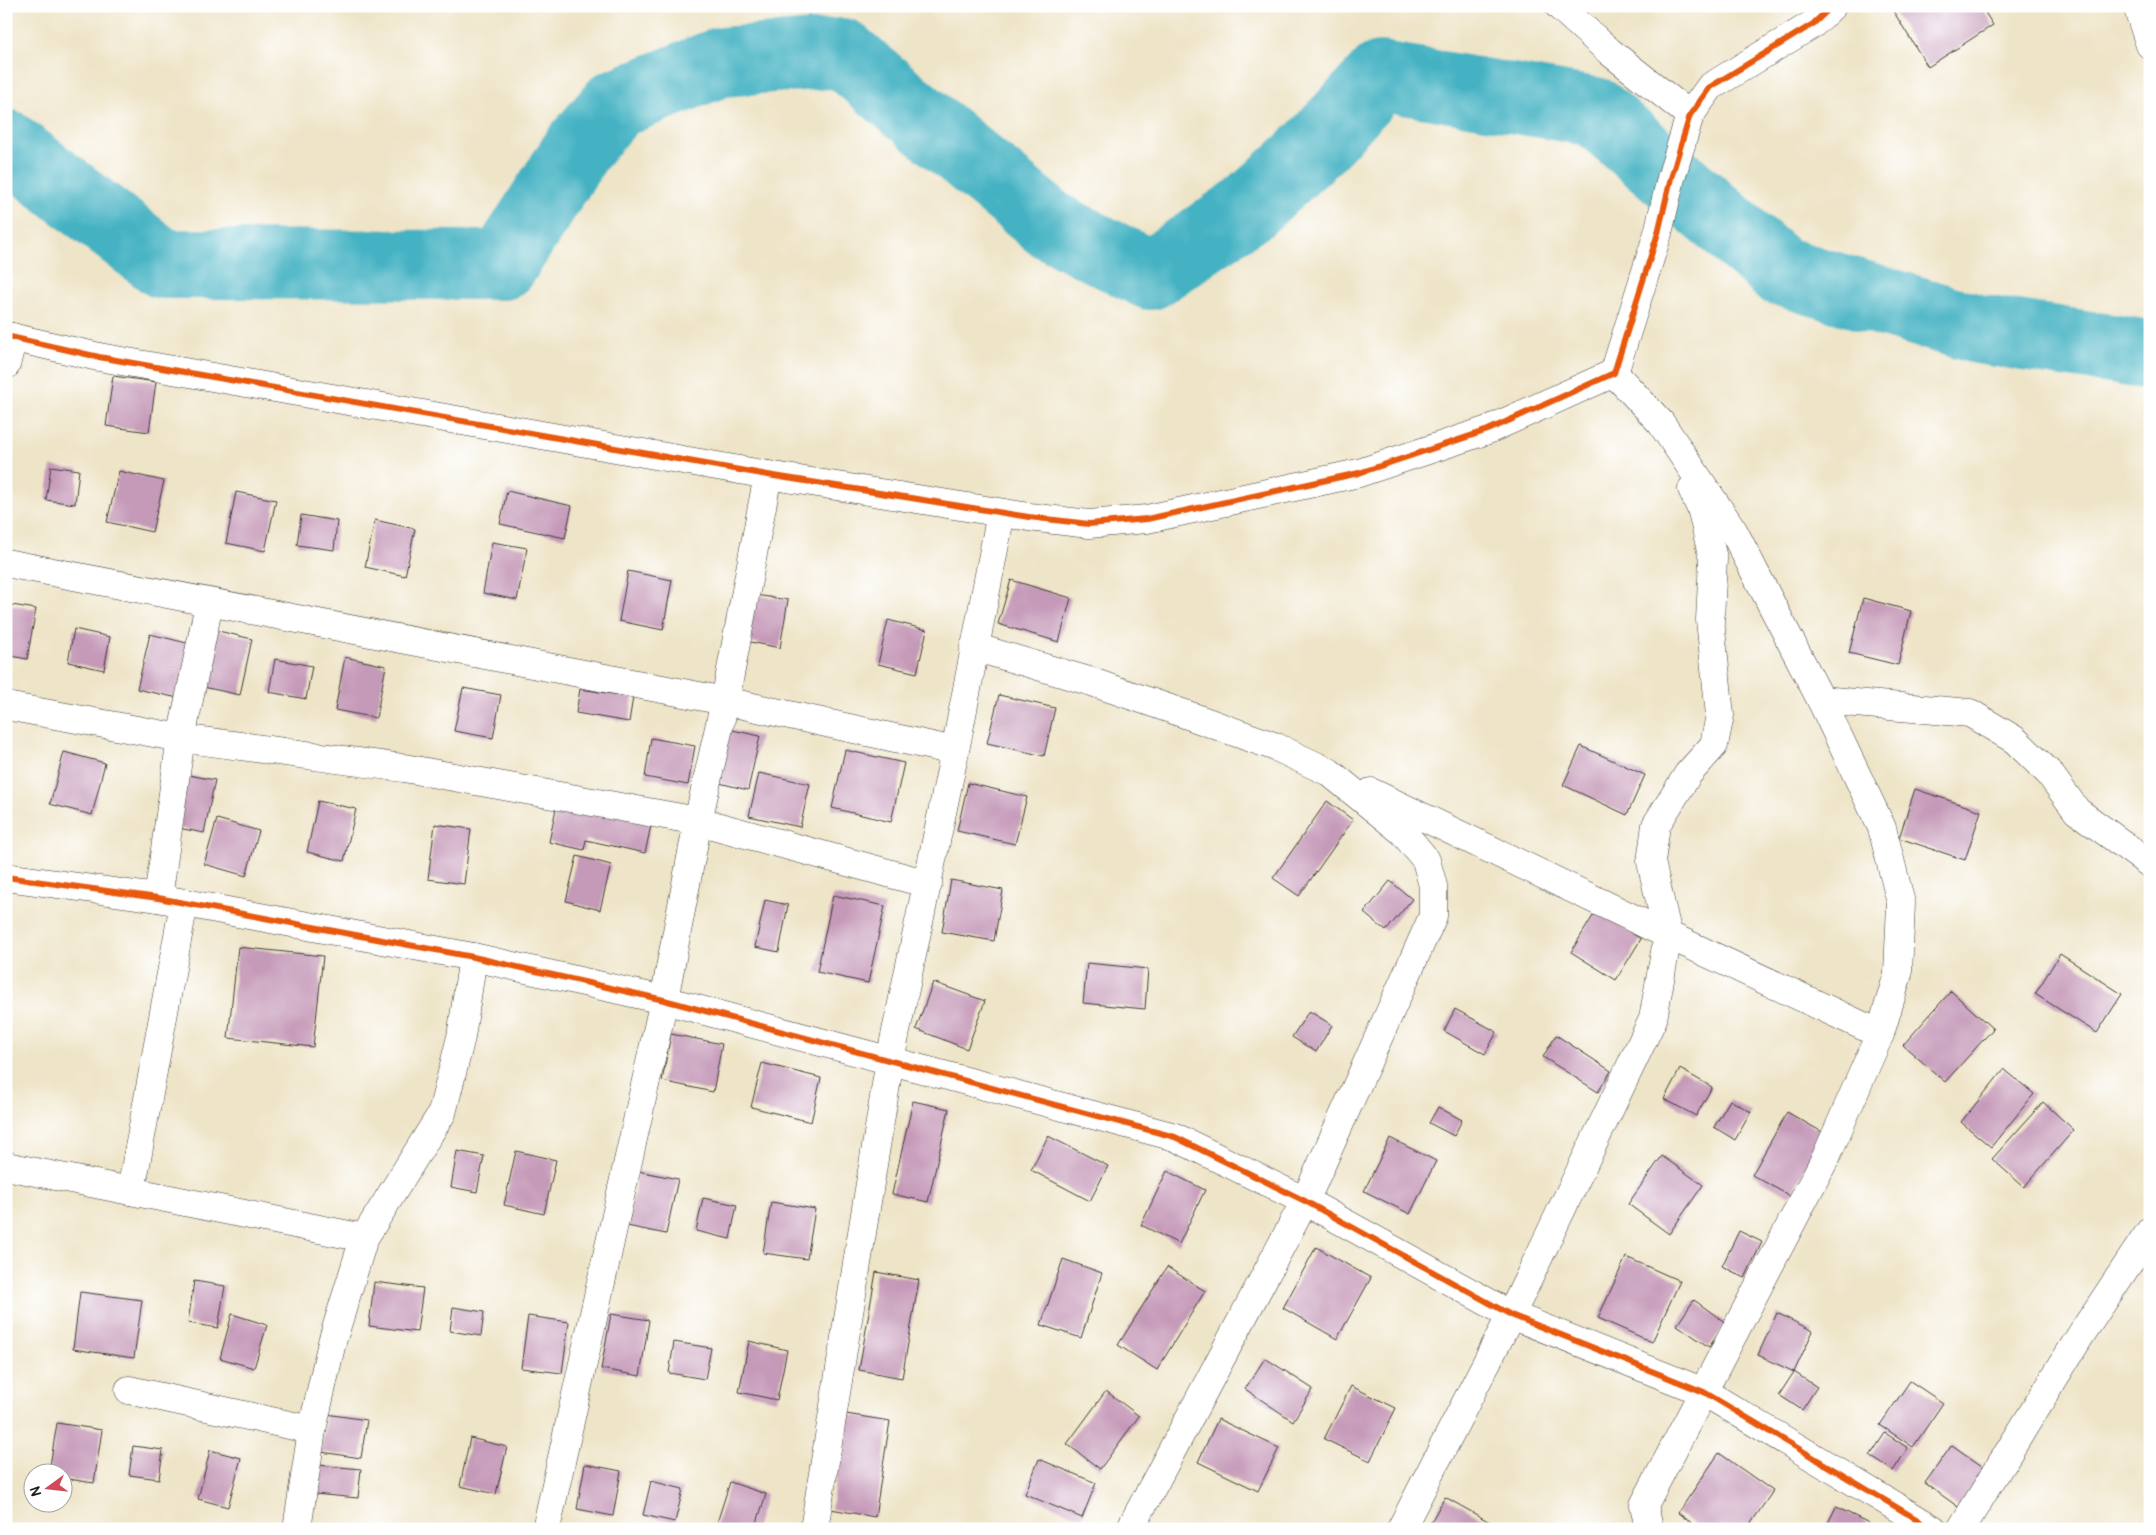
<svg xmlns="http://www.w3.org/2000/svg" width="2156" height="1535" font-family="Pangolin,sans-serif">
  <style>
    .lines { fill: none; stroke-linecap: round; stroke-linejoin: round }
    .river { stroke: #45b2c3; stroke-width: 70 }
    .building { fill: #c599b8 }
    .minor-casing { stroke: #3c3a36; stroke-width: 29 }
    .minor { stroke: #fff; stroke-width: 28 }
    .cycleway-casing { stroke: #fff; stroke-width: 9 }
    .cycleway { stroke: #e8590c; stroke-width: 6 }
  </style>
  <rect width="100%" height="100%" fill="#fff"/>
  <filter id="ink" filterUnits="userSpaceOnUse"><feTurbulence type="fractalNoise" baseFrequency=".02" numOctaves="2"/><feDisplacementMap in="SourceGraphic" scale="10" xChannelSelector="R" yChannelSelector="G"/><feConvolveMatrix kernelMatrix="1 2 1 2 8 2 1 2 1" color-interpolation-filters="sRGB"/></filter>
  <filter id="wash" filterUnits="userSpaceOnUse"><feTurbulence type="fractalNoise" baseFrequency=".0096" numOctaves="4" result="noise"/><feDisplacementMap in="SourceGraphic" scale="20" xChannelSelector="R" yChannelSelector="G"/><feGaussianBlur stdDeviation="1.12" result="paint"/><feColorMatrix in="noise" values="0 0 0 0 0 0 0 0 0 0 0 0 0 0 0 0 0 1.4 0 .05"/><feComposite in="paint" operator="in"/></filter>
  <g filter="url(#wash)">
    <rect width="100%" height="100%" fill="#eee4c7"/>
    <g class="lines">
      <path class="river" d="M6,144l157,120 340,1 74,-116 38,-45 106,-42 121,-9 208,172 100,50 100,-68 64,-59 67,-72 214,36 185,159 197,58 173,26"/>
    </g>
    <g id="blocks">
      <g class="building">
        <path d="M1890,6h91l12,19 -65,42z"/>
        <path d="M113,376l43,6 -7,50 -43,-6z"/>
        <path d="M51,466l28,4 -4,34 -29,-4z"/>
        <path d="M119,471l45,10 -12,51 -45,-10z"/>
        <path d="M507,491l65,15 -7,32 -65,-14z"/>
        <path d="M236,492l40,8 -11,51 -39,-8z"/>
        <path d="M301,515l36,6 -3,29 -37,-5z"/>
        <path d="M375,520l40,9 -10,47 -40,-9z"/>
        <path d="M492,542l35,6 -10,52 -34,-7z"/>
        <path d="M628,571l44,9 -9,50 -44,-9z"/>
        <path d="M1011,580l60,18 -12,44 -61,-18z"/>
        <path d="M749,594l39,6 -8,48 -39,-8z"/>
        <path d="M1863,598l48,13 -13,54 -49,-12z"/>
        <path d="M6,604l30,5 -9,50 -21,-4z"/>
        <path d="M888,620l39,10 -10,43 -39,-9z"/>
        <path d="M206,628l46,11 -12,56 -46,-10z"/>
        <path d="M74,629l36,8 -6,33 -36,-8z"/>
        <path d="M150,634l41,10 -13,54 -41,-9z"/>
        <path d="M345,657l41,9 -10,52 -41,-8z"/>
        <path d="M275,659l37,7 -6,33 -37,-7z"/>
        <path d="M463,688l38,7 -8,43 -39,-7z"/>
        <path d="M580,689l53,8 -4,25 -53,-9z"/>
        <path d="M999,695l56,13 -11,48 -57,-13z"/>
        <path d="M723,728l37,8 -12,54 -37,-9z"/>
        <path d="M651,738l44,8 -7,39 -43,-8z"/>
        <path d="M1581,746l64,29 -18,40 -64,-30z"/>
        <path d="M845,750l59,13 -13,59 -59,-14z"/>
        <path d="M64,752l41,11 -13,52 -42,-11z"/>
        <path d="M759,773l51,11 -10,43 -51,-11z"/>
        <path d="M183,774l32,6 -11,53 -31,-6z"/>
        <path d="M968,783l59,14 -12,47 -58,-13z"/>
        <path d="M1915,789l66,22 -16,49 -66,-22z"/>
        <path d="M558,799l94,22 -7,32 -59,-13 -2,10 -35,-8z"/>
        <path d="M318,801l38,8 -12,52 -37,-9z"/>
        <path d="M1327,801l26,19 -54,76 -26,-18z"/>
        <path d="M217,819l42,12 -13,45 -42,-12z"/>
        <path d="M435,824l36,5 -7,55 -36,-5z"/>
        <path d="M577,856l34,9 -11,45 -34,-9z"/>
        <path d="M951,880l52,10 -9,51 -52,-9z"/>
        <path d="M1390,881l22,18 -26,32 -22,-18z"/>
        <path d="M833,895l52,11 -17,77 -51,-11z"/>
        <path d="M765,900l23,5 -9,47 -24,-5z"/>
        <path d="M1596,911l45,28 -25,41 -45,-28z"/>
        <path d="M238,947l85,9 -10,91 -85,-9z"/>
        <path d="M2060,954l62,40 -25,39 -62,-39z"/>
        <path d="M1087,963l61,6 -3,40 -62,-6z"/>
        <path d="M933,982l52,19 -18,48 -51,-20z"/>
        <path d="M1951,991l42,38 -48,53 -42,-37z"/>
        <path d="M1455,1009l42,23 -12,22 -41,-23z"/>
        <path d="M1309,1011l23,14 -16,27 -24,-15z"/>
        <path d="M671,1034l51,10 -9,48 -51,-11z"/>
        <path d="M1556,1035l55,36 -13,21 -55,-35z"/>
        <path d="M762,1063l59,15 -10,44 -60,-15z"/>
        <path d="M1680,1069l32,18 -16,29 -32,-17z"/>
        <path d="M2004,1069l30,25 -43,53 -30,-25z"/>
        <path d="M1730,1100l21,12 -16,28 -21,-13z"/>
        <path d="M913,1101l36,8 -21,93 -36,-8z"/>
        <path d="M2043,1102l31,28 -50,57 -32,-28z"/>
        <path d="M1438,1107l24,13 -8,16 -25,-13z"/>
        <path d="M1787,1112l37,21 -34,63 -38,-21z"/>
        <path d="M1048,1136l60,30 -18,35 -59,-31z"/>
        <path d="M1390,1138l46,23 -26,53 -46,-23z"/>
        <path d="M457,1151l27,5 -7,36 -26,-5z"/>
        <path d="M516,1151l40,9 -12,54 -40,-9z"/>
        <path d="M1662,1156l41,29 -34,49 -41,-30z"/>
        <path d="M638,1171l40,8 -12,55 -39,-8z"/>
        <path d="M1167,1171l38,19 -26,54 -38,-19z"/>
        <path d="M703,1198l34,7 -7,34 -34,-8z"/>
        <path d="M771,1202l44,7 -8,50 -44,-6z"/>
        <path d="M1739,1231l23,11 -17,36 -23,-12z"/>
        <path d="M1316,1247l55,31 -34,61 -54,-31z"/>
        <path d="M1626,1257l54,24 -28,61 -54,-24z"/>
        <path d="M1063,1259l39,14 -21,65 -40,-13z"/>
        <path d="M1167,1267l38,24 -48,79 -39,-25z"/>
        <path d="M876,1272l43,8 -17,98 -43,-8z"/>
        <path d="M194,1281l31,5 -7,42 -30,-5z"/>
        <path d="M374,1282l49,6 -6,44 -48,-6z"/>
        <path d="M80,1292l62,8 -8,58 -61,-9z"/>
        <path d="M1694,1300l32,23 -17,24 -32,-22z"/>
        <path d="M453,1307l31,5 -3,24 -31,-5z"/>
        <path d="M1777,1313l36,18 -19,41 -36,-17z"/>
        <path d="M232,1314l35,11 -13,43 -34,-10z"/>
        <path d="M611,1314l38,6 -9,56 -39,-7z"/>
        <path d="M528,1316l41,6 -7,51 -41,-5z"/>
        <path d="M749,1341l38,9 -10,50 -38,-8z"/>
        <path d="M674,1342l37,6 -6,31 -36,-6z"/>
        <path d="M1265,1358l48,31 -20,32 -48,-32z"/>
        <path d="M1794,1372l23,15 -15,23 -23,-15z"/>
        <path d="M1910,1381l33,22 -30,44 -33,-22z"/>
        <path d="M1351,1386l45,22 -26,53 -46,-22z"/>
        <path d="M1106,1391l33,25 -39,53 -33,-25z"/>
        <path d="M326,1414l41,6 -6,38 -40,-6z"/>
        <path d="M846,1414l44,7 -15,96 -44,-8z"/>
        <path d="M1218,1419l61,29 -21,43 -60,-29z"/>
        <path d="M57,1423l45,7 -8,53 -32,-5v-6h-13z"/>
        <path d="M1885,1433l23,15 -15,23 -23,-15z"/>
        <path d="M470,1438l37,9 -11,47 -36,-8z"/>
        <path d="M1952,1445l37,26 -28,38 -36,-26z"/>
        <path d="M133,1446l30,4 -4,29 -30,-4z"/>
        <path d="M210,1450l31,8 -13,49 -30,-8z"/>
        <path d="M1719,1453l54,38 -26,38h-47l-22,-16z"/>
        <path d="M1039,1459l57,24 -14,35 -57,-24z"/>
        <path d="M585,1464l36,7 -8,45 -36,-7z"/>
        <path d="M317,1465l44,4 -3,29 -44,-4z"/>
        <path d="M651,1481l32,8 -8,33 -32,-7z"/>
        <path d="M730,1482l36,12 -11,35h-40z"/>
        <path d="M1445,1497l57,32 -74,-2z"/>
        <path d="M1836,1507l33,16 -3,6h-41z"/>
      </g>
    </g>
  </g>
  <g filter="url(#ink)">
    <use href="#blocks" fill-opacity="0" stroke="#3c3a36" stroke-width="1"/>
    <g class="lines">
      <defs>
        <g id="minor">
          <path d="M1559,6l51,46 80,63"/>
          <path d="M2137,6l13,39"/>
          <path d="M6,336l93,21 669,118 261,42 60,7 58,-5 212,-46 129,-43 126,-57 44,-140 13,-55 19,-63 20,-28 103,-63 19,-18"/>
          <path d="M6,365l7,-28"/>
          <path d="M1614,373l47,50 72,107 88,170 61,128 19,75 -3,71 -18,60 -54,123 -182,348 5,24"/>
          <path d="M6,563l719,138 230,50"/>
          <path d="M974,647l118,35 93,32 91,33 53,25 74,60 23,28 7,26v30l-128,285 -175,328"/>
          <path d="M1821,700l149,13 45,27 34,33 28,38 73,53"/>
          <path d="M6,706l175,32 223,30 294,53 230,63"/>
          <path d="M1371,792l297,143 212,99"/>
          <path d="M6,877l152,21 315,59 191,43 511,137 130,64 206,114 193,77 229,137"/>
          <path d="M158,898l23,-160 28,-134"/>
          <path d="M6,1166l358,72"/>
          <path d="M131,1191l53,-288"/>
          <path d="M129,1390l183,40"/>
          <path d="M297,1529l15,-99 20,-88 32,-104 78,-125 19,-76 12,-80"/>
          <path d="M546,1529l118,-529 34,-179 27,-120 43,-226"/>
          <path d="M814,1529l76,-469 65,-309 46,-238"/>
          <path d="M1401,1529l110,-214 142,-296 15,-84 -17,-73 5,-37 32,-51 26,-29 6,-30 -10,-95 3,-61 -11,-48 -10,-22"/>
          <path d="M1961,1529l121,-196 68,-102"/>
        </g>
      </defs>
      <use href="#minor" class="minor-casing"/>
      <use href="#minor" class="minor"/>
      <defs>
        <g id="cycleway">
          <path d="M6,336l93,21 669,118 261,42 60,7 58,-5 212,-46 129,-43 126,-57 44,-140 13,-55 19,-63 20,-28 103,-63 19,-18"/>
          <path d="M6,877l152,21 315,59 191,43 511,137 130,64 206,114 193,77 229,137"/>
        </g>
      </defs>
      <use href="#cycleway" class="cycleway-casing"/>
      <use href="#cycleway" class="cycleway"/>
    </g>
  </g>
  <rect width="2156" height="1535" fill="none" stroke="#fff" stroke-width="25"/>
  <g transform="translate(48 1488) rotate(255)"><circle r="24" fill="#ffffff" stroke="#a4a4a4"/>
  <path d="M0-4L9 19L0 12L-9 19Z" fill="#d1495b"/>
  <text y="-8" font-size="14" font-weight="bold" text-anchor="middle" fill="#1c1c1c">N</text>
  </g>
</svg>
